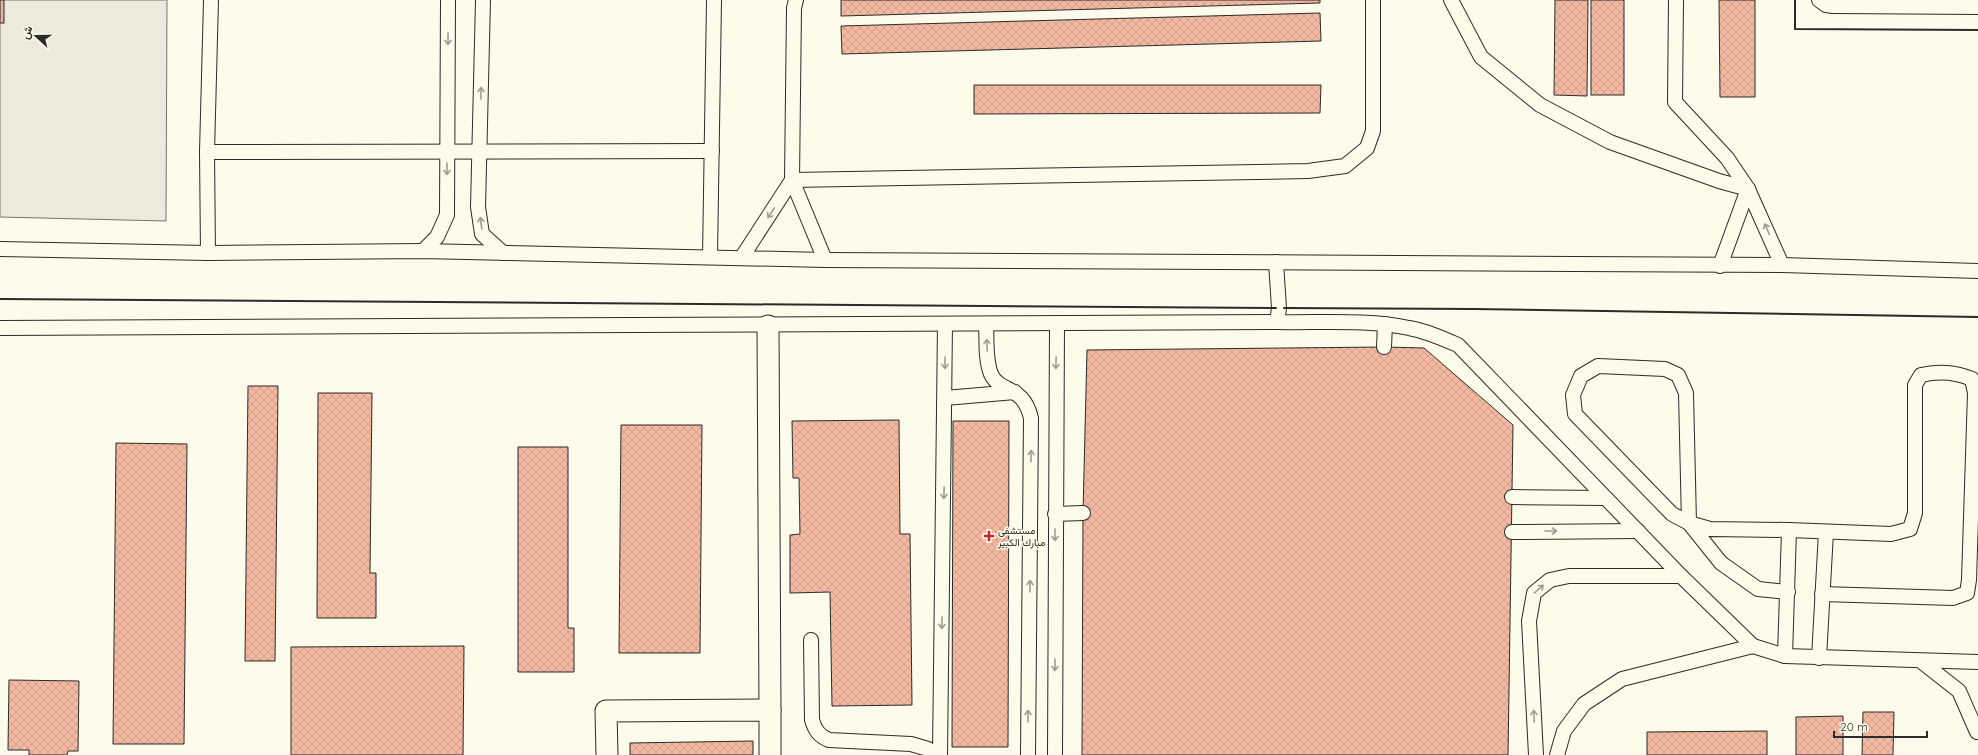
<svg xmlns="http://www.w3.org/2000/svg" width="1978" height="755" font-family="Quicksand,Vazirmatn,sans-serif">
  <style>
    .parking { fill: #eceadb; stroke: #74746e }
    .building { fill: url(#building-cross-hatch); stroke: #2b2b2b }
    .lines { fill: none; stroke-linecap: round; stroke-linejoin: round }
    .service-casing { stroke: #2b2b2b; stroke-width: 16 }
    .pedestrian-casing { stroke: #2b2b2b; stroke-width: 23 }
    .service { stroke: #fdfbea; stroke-width: 14 }
    .pedestrian { stroke: #fdfbea; stroke-width: 21 }
    .wall { stroke: #2b2b2b; stroke-width: 2 }
    .oneway { stroke: #9e9d94 }
    .poi-dot { fill: #c62828; stroke: #fdfbea; stroke-width: 1.5 }
    .labels { text-anchor: middle; dominant-baseline: central; stroke-width: 3; stroke-linejoin: round; paint-order: stroke }
    .poi-label { font-size: 10px; fill: #2b2b2b; stroke: #fdfbea; text-anchor: start }
  </style>
  <defs>
    <pattern id="building-cross-hatch" width="8" height="8" patternUnits="userSpaceOnUse"><rect width="8" height="8" fill="#f2b8a0"/><path d="M0 0l8 8M0 8l8-8" fill="none" stroke="#d09e8a"/></pattern>
  </defs>
  <rect width="100%" height="100%" fill="#fdfbea"/>
  <path class="parking" d="M0,0h167l-1,221 -166,-4z"/>
  <g class="building">
    <rect x="0" y="0" width="4" height="23"/>
    <path d="M841,0h479v3l-479,13z"/>
    <path d="M1555,0h33l-1,96 -33,-1z"/>
    <rect x="1591" y="0" width="33" height="95"/>
    <path d="M1719,0h36v97h-35z"/>
    <path d="M1320,13l1,28 -479,13 -1,-28z"/>
    <path d="M974,85h347l-1,28 -346,1z"/>
    <path d="M1384,347l40,1 89,77 -5,330h-426l1,-242 4,-163z"/>
    <path d="M248,386h30l-3,275h-30z"/>
    <path d="M318,393h54l-2,180h6v45h-59z"/>
    <path d="M899,420l1,114h10l2,171 -80,1 -2,-114 -40,1v-58l10,-1 -1,-56h-6l-1,-57z"/>
    <path d="M953,421h56l-1,326h-56z"/>
    <path d="M621,425h81l-2,228h-81z"/>
    <path d="M116,443l71,1 -3,300h-71z"/>
    <path d="M518,447h50v181h6v44h-56z"/>
    <path d="M464,646l-1,109h-172v-108z"/>
    <path d="M9,680l70,1 -1,70h-10l-1,4h-38v-5h-21z"/>
    <path d="M1863,712h31l-1,43h-31z"/>
    <path d="M1843,716v39h-47v-38z"/>
    <path d="M1767,731v24h-120v-23z"/>
    <path d="M753,741v14h-123v-12z"/>
  </g>
  <g class="lines">
    <defs>
      <g id="service">
        <path d="M483,0l-5,207 4,27 21,19"/>
        <path d="M796,0l-2,8 -2,172 33,80"/>
        <path d="M1451,0l30,57 59,48 70,37 109,39 29,8"/>
        <path d="M1676,0l-1,102 52,56 21,31 34,76"/>
        <path d="M1819,0l7,5 7,1 145,1"/>
        <path d="M207,152l505,-1"/>
        <path d="M792,180l516,-9 37,-5 22,-18 6,-17v-131"/>
        <path d="M0,249l208,4 215,-2 402,9 957,5 196,6"/>
        <path d="M423,251l14,-14 10,-22 1,-215"/>
        <path d="M208,253l-1,-101 4,-152"/>
        <path d="M710,257l4,-257"/>
        <path d="M742,257l50,-77"/>
        <path d="M1276,262l3,46 -2,14"/>
        <path d="M1720,266l28,-77"/>
        <path d="M986,325c1,15 -1,34 5,49 9,20 32,10 40,44l-3,337"/>
        <path d="M0,328l1277,-6c41,1 92,-3 132,6 17,3 33,10 49,17l223,231 72,70 32,10 193,6"/>
        <path d="M1384,347l1,-23"/>
        <path d="M945,398l70,-6"/>
        <path d="M1512,497l93,1"/>
        <path d="M1055,514l28,-1"/>
        <path d="M1512,532l126,-1"/>
        <path d="M1788,592l-30,-3 -37,-26 -32,-40 -3,-130 -8,-18 -13,-6 -67,-3 -17,10 -8,19 2,19 97,100 17,9 21,6 79,1 102,4 19,-5 5,-16v-128l6,-10c16,-4 35,-3 51,4l3,14 -6,187 -2,13 -14,5 -131,-4"/>
        <path d="M811,640l1,80c3,10 7,16 17,20l82,4 17,5 6,6"/>
        <path d="M1785,656l4,-126"/>
        <path d="M1819,658l7,-126"/>
        <path d="M1922,662l37,29 18,41"/>
        <path d="M940,755l5,-431"/>
        <path d="M1055,755l2,-431"/>
        <path d="M1536,755l-7,-134 5,-28 16,-13 19,-4h112"/>
        <path d="M1557,755l7,-24 20,-27 38,-25 131,-33"/>
      </g>
      <g id="pedestrian">
        <path d="M768,326l2,384"/>
        <path d="M607,755l-1,-44 164,-1v45"/>
      </g>
    </defs>
    <use href="#service" class="service-casing"/>
    <use href="#pedestrian" class="pedestrian-casing"/>
    <use href="#service" class="service"/>
    <use href="#pedestrian" class="pedestrian"/>
    <g class="wall">
      <path d="M1795,0v29l183,1"/>
      <path d="M0,299l1276,9"/>
      <path d="M1284,308l190,1 504,8"/>
    </g>
  </g>
  <defs><path id="oneway-shaft" d="M-6 0H5M1.5-3L5.5 0L1.5 3" fill="none" stroke-width="1.6" stroke-linecap="round" stroke-linejoin="round"/></defs>
  <g class="oneway">
    <use href="#oneway-shaft" transform="translate(448 39) rotate(90)"/>
    <use href="#oneway-shaft" transform="translate(481 93) rotate(-89)"/>
    <use href="#oneway-shaft" transform="translate(447 169) rotate(90)"/>
    <use href="#oneway-shaft" transform="translate(771 213) rotate(123)"/>
    <use href="#oneway-shaft" transform="translate(481 223) rotate(-98)"/>
    <use href="#oneway-shaft" transform="translate(1767 229) rotate(-113)"/>
    <use href="#oneway-shaft" transform="translate(987 345) rotate(-93)"/>
    <use href="#oneway-shaft" transform="translate(945 363) rotate(90)"/>
    <use href="#oneway-shaft" transform="translate(1056 363) rotate(91)"/>
    <use href="#oneway-shaft" transform="translate(1031 456) rotate(-89)"/>
    <use href="#oneway-shaft" transform="translate(944 493) rotate(91)"/>
    <use href="#oneway-shaft" transform="translate(1551 531)"/>
    <use href="#oneway-shaft" transform="translate(1055 535) rotate(90)"/>
    <use href="#oneway-shaft" transform="translate(1030 586) rotate(-89)"/>
    <use href="#oneway-shaft" transform="translate(1539 589) rotate(-41)"/>
    <use href="#oneway-shaft" transform="translate(942 623) rotate(91)"/>
    <use href="#oneway-shaft" transform="translate(1055 665) rotate(90)"/>
    <use href="#oneway-shaft" transform="translate(1028 716) rotate(-89)"/>
    <use href="#oneway-shaft" transform="translate(1534 716) rotate(-93)"/>
  </g>
  <path class="poi-dot" d="M987 530h4v4h4v4h-4v4h-4v-4h-4v-4h4z"/>
  <g class="labels">
    <g class="poi-label">
      <text x="998" y="530">مستشفى<tspan x="998" dy="12">مبارك الكبير</tspan></text>
    </g>
  </g>
  <g transform="translate(36 36) rotate(291)" stroke="#fdfbea" stroke-width="3" paint-order="stroke">
  <path d="M0-3L7 15L0 10L-7 15Z" fill="#2b2b2b"/>
  <text y="-6" font-size="11" font-weight="bold" text-anchor="middle" fill="#2b2b2b">ش</text>
  </g>
  <path d="M1834 731v6h93v-6" fill="none" stroke="#2b2b2b" stroke-width="2"/>
  <text x="1840" y="731" font-size="12" fill="#2b2b2b" stroke="#fdfbea" stroke-width="3" paint-order="stroke">20 m</text>
</svg>
